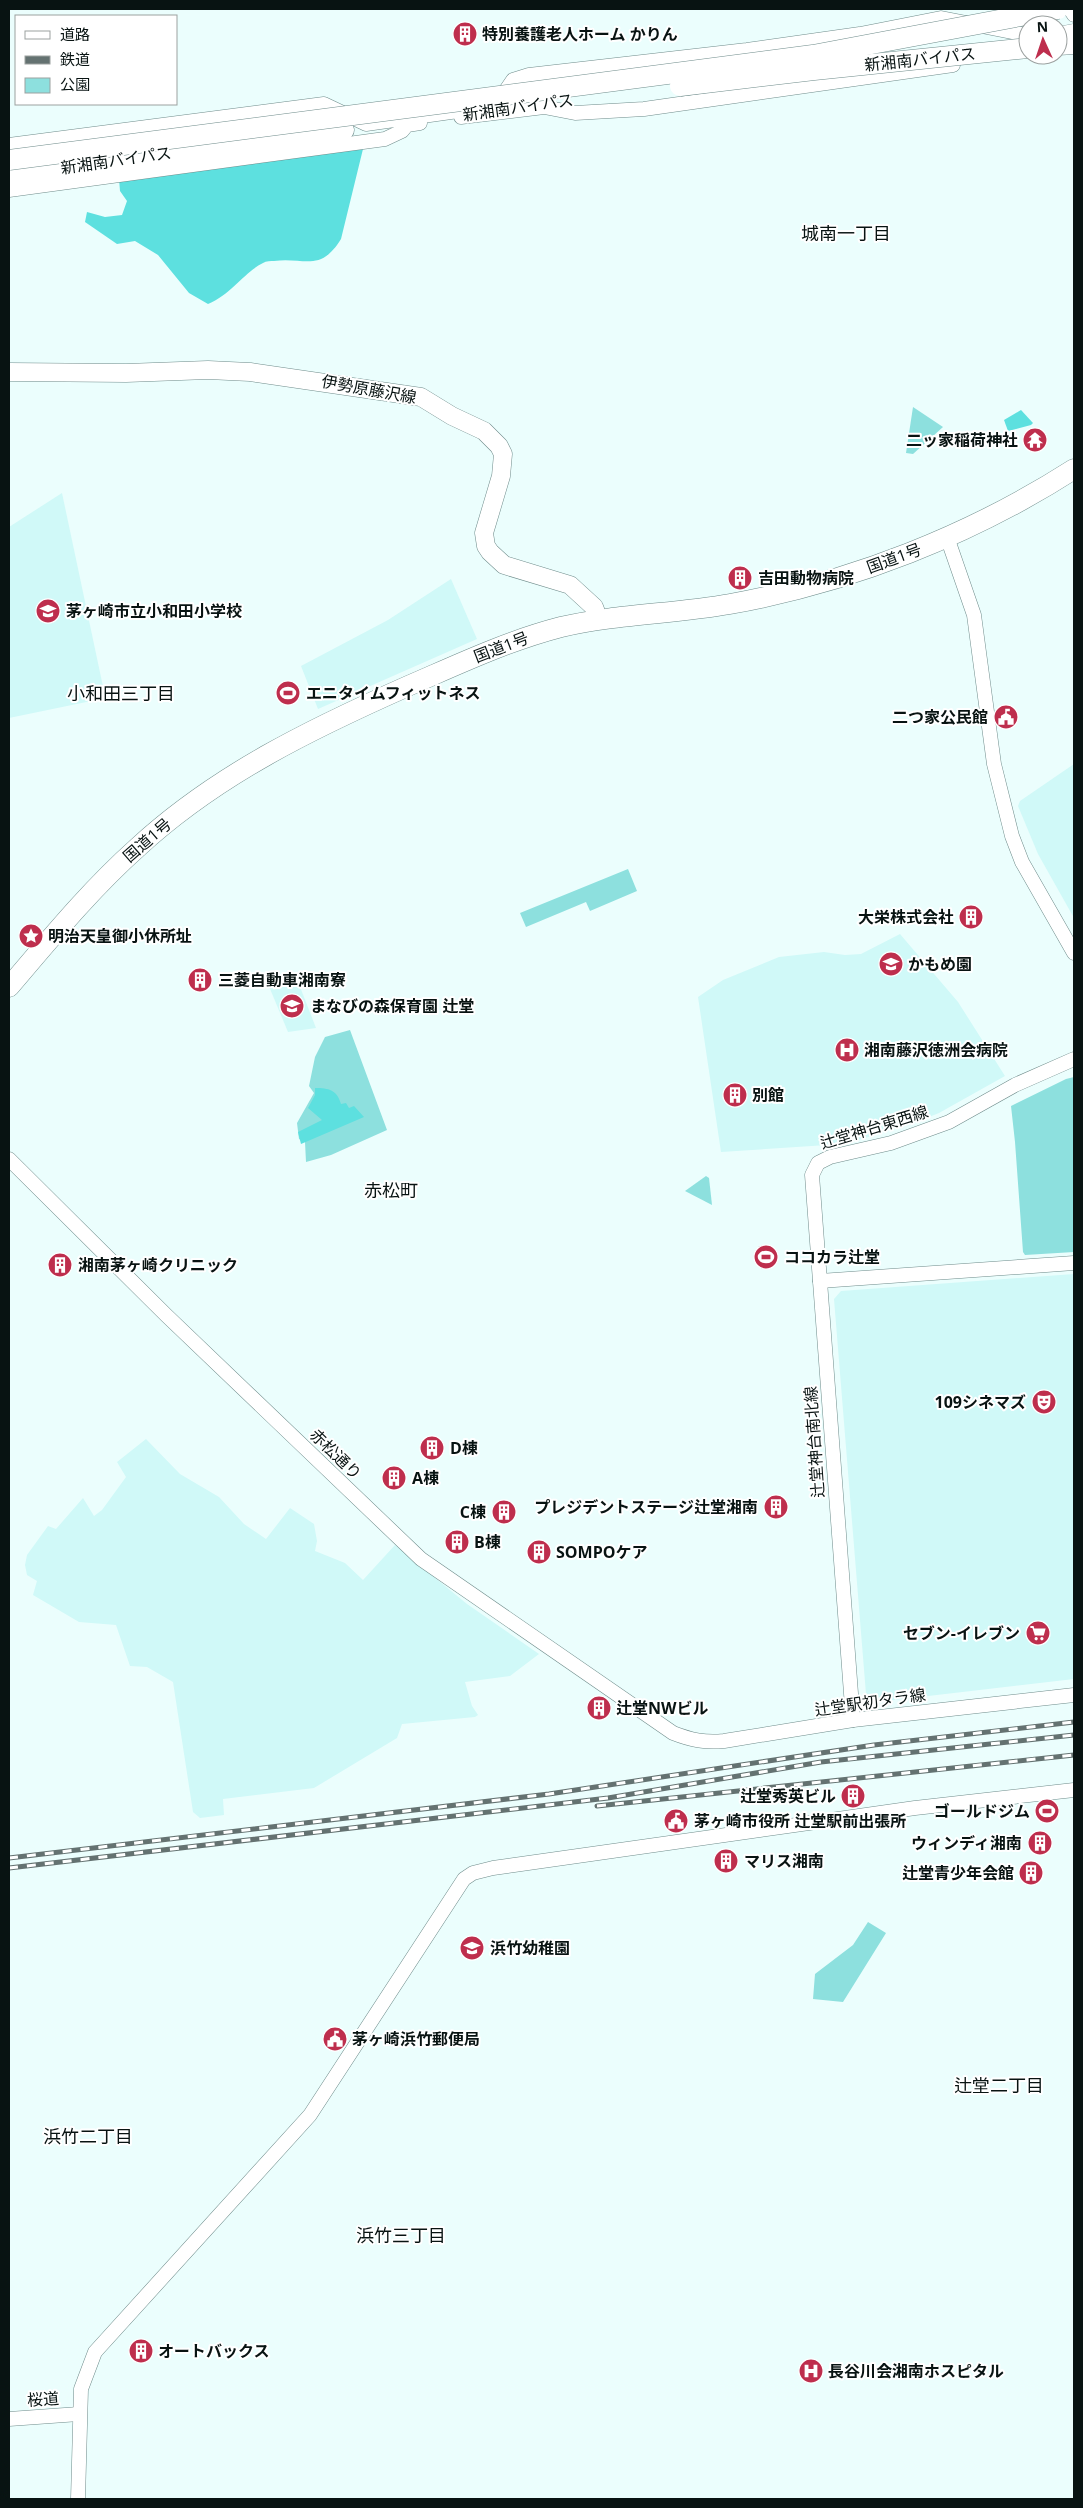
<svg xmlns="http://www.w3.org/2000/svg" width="1083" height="2508" font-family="'Open Sans','Noto Sans JP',sans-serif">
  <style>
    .built { fill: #d0f9f8 }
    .green { fill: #8de0de }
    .forest { fill: #5de0df }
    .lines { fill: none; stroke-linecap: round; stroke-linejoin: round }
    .minor-casing { stroke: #6f8c8b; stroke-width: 15 }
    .major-casing { stroke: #6f8c8b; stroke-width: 19 }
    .highway-casing { stroke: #6f8c8b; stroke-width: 21 }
    .minor { stroke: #fff; stroke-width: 14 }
    .major { stroke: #fff; stroke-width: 18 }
    .highway { stroke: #fff; stroke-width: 20 }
    .rail-casing { stroke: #647271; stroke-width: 5 }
    .rail { stroke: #fff; stroke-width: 3; stroke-dasharray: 9; stroke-linecap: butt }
    .highway-bridge-casing { stroke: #6f8c8b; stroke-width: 21; stroke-linecap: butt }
    .highway-bridge { stroke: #fff; stroke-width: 20 }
    .labels { text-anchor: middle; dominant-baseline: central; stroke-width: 4; stroke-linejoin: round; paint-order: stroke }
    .poi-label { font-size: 16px; font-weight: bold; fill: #081312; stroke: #fff; text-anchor: start }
    .street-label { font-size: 16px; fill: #081312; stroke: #fff }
    .neighbourhood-label { font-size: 18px; fill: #081312; stroke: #fff }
  </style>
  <rect width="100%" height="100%" fill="#ebfefd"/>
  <g class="built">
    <path d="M62,493l43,203 -4,3 -92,19v-191z"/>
    <path d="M451,579l26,60 -159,70 -17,-43 87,-46z"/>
    <path d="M1074,764v154l-36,-64 -20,-48 2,-5z"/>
    <path d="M900,934l58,68 47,74 -66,37 -30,12 -51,15 -31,5 -106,7 -23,-155 25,-17 56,-23 45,-5 21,3 16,-1z"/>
    <path d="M295,974l21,54 -28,4 -20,-48z"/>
    <path d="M1074,1274v405l-197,23 -11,-8 -32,-395 7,-8z"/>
    <path d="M146,1439l34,35 39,23 25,27 22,15 24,-31 24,16 3,17 -2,10 30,12 18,17 32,-35 72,59 72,50 -29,22 -45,6 7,24 6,9 -3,2 -73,7 -5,14 -83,50 -91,11 1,16 -24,3 -7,-6 -20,-130 -26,-15 -17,-1 -14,-41 -37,-3 -46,-27 4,-14 -10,-6 -2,-10 2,-10 21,-29 8,3 27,-31 11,18 8,-6 24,-33 -9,-15z"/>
  </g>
  <g class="green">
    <path d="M913,407l30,20 -30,27 -7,-1z"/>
    <path d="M628,869l9,22 -47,20 -4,-9 -60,25 -6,-14z"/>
    <path d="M350,1030l37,100 -56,25 -25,7 -1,-20 -6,-3 -2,-16 17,-30 -5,-7 6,-29 10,-20z"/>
    <path d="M1074,1077v175l-49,3 -2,-3 -8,-110 -4,-36 55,-27z"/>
    <path d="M706,1176l3,2 3,27 -27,-14z"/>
    <path d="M868,1922l18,11 -43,69 -30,-3 2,-25 38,-29z"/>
  </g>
  <g class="forest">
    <path d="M357,147l6,2 -22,90c-21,34 -36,18 -67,22 -3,0 -8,0 -11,2 -20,10 -30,30 -55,41l-19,-11 -31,-38 -23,-14 -18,3 -32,-22 2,-10 18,5 17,-2 5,-14 -7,-10 -1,-12z"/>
    <path d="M1021,410l12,13 -2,2 -23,6 -4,-11z"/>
    <path d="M315,1088c14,0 22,2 26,16l5,-1 3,5 5,-2 10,11 -63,27 -3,-12 24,-12 -14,-12 7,-13z"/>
  </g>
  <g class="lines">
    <defs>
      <g id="minor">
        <path d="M1070,9l4,6"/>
        <path d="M1058,34l16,-3"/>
        <path d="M500,99l13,-19 16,-5 218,-25 113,-16 81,-16 87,17"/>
        <path d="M461,117l83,-10 31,6 69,-4 309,-44"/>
        <path d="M9,145l315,-41 42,20 106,-15"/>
        <path d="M9,190l376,-51 17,-8 5,-6 13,-2"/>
        <path d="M947,537l27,78 20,149 18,72 10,26 52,91"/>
        <path d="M9,1159l157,156 255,244 252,174c18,7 32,10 51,8l129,-21 221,-25"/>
        <path d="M820,1281l254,-18"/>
        <path d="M853,1720l-41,-545 6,-12 12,-6 61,-14 58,-21 66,-37 59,-26"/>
        <path d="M9,2419l70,-5"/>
        <path d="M78,2499l3,-110 14,-37 215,-237 154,-236 9,-6 20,-5 422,-60 159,-18"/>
      </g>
      <path id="major" d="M9,372l117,1 82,-3 42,2 171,25 31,19 32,15 15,15 4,8 -2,22 -17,57 2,13 4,6 14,13 66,20 24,22 5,13"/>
      <g id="highway">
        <path d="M1058,45l16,-1"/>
        <path d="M9,175l335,-45"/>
        <path d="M9,987c41,-48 81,-97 128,-139 79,-73 174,-119 271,-162 51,-22 99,-45 153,-59 55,-13 113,-13 169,-23 122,-22 241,-69 344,-135"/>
      </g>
    </defs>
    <use href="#minor" class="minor-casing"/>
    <use href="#major" class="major-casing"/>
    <use href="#highway" class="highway-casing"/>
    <use href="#minor" class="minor"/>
    <use href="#major" class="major"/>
    <use href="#highway" class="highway"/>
    <defs>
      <g id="rail">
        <path d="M597,1806l477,-51"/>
        <path d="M9,1858l540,-64 325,-49 200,-23"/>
        <path d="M9,1868l599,-70 213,-36 253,-27"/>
      </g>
    </defs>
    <use href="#rail" class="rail-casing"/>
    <use href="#rail" class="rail"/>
    <defs>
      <g id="highway-bridge">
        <path d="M680,86l134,-16 214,-22"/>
        <path d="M9,160l804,-105 245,-46"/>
      </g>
    </defs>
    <use href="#highway-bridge" class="highway-bridge-casing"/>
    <use href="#highway-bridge" class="highway-bridge"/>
  </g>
  <defs>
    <symbol id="building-disc" viewBox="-11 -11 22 22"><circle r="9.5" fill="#be2e4d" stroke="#fff"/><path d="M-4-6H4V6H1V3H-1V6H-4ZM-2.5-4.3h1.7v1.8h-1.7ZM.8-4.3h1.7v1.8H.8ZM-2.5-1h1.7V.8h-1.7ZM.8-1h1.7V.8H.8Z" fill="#fff"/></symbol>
    <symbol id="temple-disc" viewBox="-11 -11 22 22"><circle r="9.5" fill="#be2e4d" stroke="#fff"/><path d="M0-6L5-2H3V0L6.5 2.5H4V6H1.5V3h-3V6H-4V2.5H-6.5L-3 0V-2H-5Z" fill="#fff"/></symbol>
    <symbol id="school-disc" viewBox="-11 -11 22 22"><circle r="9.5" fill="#be2e4d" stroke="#fff"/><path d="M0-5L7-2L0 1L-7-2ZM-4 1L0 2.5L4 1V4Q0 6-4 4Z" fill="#fff"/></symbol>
    <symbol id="stadium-disc" viewBox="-11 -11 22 22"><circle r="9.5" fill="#be2e4d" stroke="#fff"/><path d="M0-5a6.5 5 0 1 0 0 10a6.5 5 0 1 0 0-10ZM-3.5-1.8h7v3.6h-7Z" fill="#fff"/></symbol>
    <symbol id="civic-disc" viewBox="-11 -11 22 22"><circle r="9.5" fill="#be2e4d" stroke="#fff"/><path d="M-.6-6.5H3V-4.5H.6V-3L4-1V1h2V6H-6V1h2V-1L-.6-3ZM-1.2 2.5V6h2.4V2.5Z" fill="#fff"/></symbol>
    <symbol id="sight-disc" viewBox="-11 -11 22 22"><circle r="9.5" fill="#be2e4d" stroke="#fff"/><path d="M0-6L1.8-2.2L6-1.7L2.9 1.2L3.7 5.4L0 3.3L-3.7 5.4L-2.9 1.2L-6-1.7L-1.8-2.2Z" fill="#fff"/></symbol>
    <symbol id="hospital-disc" viewBox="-11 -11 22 22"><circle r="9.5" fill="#be2e4d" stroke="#fff"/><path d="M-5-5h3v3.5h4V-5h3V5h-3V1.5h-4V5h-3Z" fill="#fff"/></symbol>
    <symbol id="theatre-disc" viewBox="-11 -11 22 22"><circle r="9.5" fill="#be2e4d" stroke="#fff"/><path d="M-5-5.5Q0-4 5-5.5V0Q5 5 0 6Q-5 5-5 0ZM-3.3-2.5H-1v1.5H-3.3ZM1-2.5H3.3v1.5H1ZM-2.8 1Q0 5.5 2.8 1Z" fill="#fff"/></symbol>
    <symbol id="supermarket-disc" viewBox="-11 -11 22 22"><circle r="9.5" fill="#be2e4d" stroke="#fff"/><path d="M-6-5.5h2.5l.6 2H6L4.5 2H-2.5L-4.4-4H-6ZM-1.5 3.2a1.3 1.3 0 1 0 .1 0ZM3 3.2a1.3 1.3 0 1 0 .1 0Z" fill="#fff"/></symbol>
  </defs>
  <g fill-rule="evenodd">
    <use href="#building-disc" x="451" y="20" width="28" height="28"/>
    <use href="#temple-disc" x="1021" y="426" width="28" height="28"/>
    <use href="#building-disc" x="726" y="564" width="28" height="28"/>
    <use href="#school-disc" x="34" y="597" width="28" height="28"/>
    <use href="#stadium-disc" x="274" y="679" width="28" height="28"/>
    <use href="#civic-disc" x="992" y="703" width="28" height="28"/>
    <use href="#building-disc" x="957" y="903" width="28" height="28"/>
    <use href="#sight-disc" x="17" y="922" width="28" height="28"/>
    <use href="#school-disc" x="877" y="950" width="28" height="28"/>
    <use href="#building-disc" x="186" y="966" width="28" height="28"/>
    <use href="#school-disc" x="278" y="992" width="28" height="28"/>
    <use href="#hospital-disc" x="833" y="1036" width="28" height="28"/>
    <use href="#building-disc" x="721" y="1081" width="28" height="28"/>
    <use href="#stadium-disc" x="752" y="1243" width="28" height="28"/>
    <use href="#building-disc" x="46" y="1251" width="28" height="28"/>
    <use href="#theatre-disc" x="1030" y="1388" width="28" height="28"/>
    <use href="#building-disc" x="418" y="1434" width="28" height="28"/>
    <use href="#building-disc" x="380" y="1464" width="28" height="28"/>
    <use href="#building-disc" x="762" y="1493" width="28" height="28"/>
    <use href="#building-disc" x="490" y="1498" width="28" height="28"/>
    <use href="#building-disc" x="443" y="1528" width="28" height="28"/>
    <use href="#building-disc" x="525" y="1538" width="28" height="28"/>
    <use href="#supermarket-disc" x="1024" y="1619" width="28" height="28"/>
    <use href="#building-disc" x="585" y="1694" width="28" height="28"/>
    <use href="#building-disc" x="839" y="1782" width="28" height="28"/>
    <use href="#stadium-disc" x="1033" y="1797" width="28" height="28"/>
    <use href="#civic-disc" x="662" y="1807" width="28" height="28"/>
    <use href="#building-disc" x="1026" y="1829" width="28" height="28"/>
    <use href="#building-disc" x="712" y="1847" width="28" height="28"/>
    <use href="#building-disc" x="1017" y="1859" width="28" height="28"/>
    <use href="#school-disc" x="458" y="1934" width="28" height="28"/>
    <use href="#civic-disc" x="321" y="2025" width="28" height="28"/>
    <use href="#building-disc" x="127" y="2337" width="28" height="28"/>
    <use href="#hospital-disc" x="797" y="2357" width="28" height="28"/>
  </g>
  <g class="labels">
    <g class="poi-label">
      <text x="482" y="34">特別養護老人ホーム かりん</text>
      <text x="1018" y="440" text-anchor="end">二ッ家稲荷神社</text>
      <text x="758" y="578">吉田動物病院</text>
      <text x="66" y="611">茅ヶ崎市立小和田小学校</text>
      <text x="306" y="693">エニタイムフィットネス</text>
      <text x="988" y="717" text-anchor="end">二つ家公民館</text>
      <text x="954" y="917" text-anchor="end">大栄株式会社</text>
      <text x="48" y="936">明治天皇御小休所址</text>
      <text x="908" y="964">かもめ園</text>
      <text x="218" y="980">三菱自動車湘南寮</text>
      <text x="310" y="1006">まなびの森保育園 辻堂</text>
      <text x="864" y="1050">湘南藤沢徳洲会病院</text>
      <text x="752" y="1095">別館</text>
      <text x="784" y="1257">ココカラ辻堂</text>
      <text x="78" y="1265">湘南茅ヶ崎クリニック</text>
      <text x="1026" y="1402" text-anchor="end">109シネマズ</text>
      <text x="450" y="1448">D棟</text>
      <text x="412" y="1478">A棟</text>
      <text x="758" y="1507" text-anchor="end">プレジデントステージ辻堂湘南</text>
      <text x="486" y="1512" text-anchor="end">C棟</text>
      <text x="474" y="1542">B棟</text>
      <text x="556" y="1552">SOMPOケア</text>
      <text x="1020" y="1633" text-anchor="end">セブン-イレブン</text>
      <text x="616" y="1708">辻堂NWビル</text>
      <text x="836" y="1796" text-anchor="end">辻堂秀英ビル</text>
      <text x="1030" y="1811" text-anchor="end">ゴールドジム</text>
      <text x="694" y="1821">茅ヶ崎市役所 辻堂駅前出張所</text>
      <text x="1022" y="1843" text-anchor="end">ウィンディ湘南</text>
      <text x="744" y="1861">マリス湘南</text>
      <text x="1014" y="1873" text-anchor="end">辻堂青少年会館</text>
      <text x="490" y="1948">浜竹幼稚園</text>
      <text x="352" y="2039">茅ヶ崎浜竹郵便局</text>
      <text x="158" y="2351">オートバックス</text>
      <text x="828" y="2371">長谷川会湘南ホスピタル</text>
    </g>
    <g class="street-label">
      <text transform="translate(920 59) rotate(-6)">新湘南バイパス</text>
      <text transform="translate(518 107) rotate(-8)">新湘南バイパス</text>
      <text transform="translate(116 160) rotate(-8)">新湘南バイパス</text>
      <text transform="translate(369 389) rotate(10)">伊勢原藤沢線</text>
      <text transform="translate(894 558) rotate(-20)">国道1号</text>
      <text transform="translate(501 647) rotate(-21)">国道1号</text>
      <text transform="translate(147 840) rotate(-41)">国道1号</text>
      <text transform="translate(874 1127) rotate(-17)">辻堂神台東西線</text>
      <text transform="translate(814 1442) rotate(-94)">辻堂神台南北線</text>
      <text transform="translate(336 1454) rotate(44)">赤松通り</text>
      <text transform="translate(870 1702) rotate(-8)">辻堂駅初タラ線</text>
      <text transform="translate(43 2399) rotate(-4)">桜道</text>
    </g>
    <g class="neighbourhood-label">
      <text x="846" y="233">城南一丁目</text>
      <text x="121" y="693">小和田三丁目</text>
      <text x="391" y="1190">赤松町</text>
      <text x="999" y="2085">辻堂二丁目</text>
      <text x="88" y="2136">浜竹二丁目</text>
      <text x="401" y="2235">浜竹三丁目</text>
    </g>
  </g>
  <rect width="1083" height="2508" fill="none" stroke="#081312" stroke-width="20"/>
  <rect x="15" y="15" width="162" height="90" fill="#ffffff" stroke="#9ca1a0"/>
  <rect x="25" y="31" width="25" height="8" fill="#ffffff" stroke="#9ca1a0"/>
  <text x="60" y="40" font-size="15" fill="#081312">道路</text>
  <rect x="25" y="56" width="25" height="8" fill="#647271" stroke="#9ca1a0"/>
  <text x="60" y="65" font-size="15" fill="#081312">鉄道</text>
  <rect x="25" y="78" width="25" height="15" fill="#8de0de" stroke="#9ca1a0"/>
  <text x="60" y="90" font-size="15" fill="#081312">公園</text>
  <g transform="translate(1043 40) rotate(357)"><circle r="24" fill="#ffffff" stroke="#9ca1a0"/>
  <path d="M0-4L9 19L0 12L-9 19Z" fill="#be2e4d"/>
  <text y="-8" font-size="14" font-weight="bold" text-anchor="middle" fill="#081312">N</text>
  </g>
</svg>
